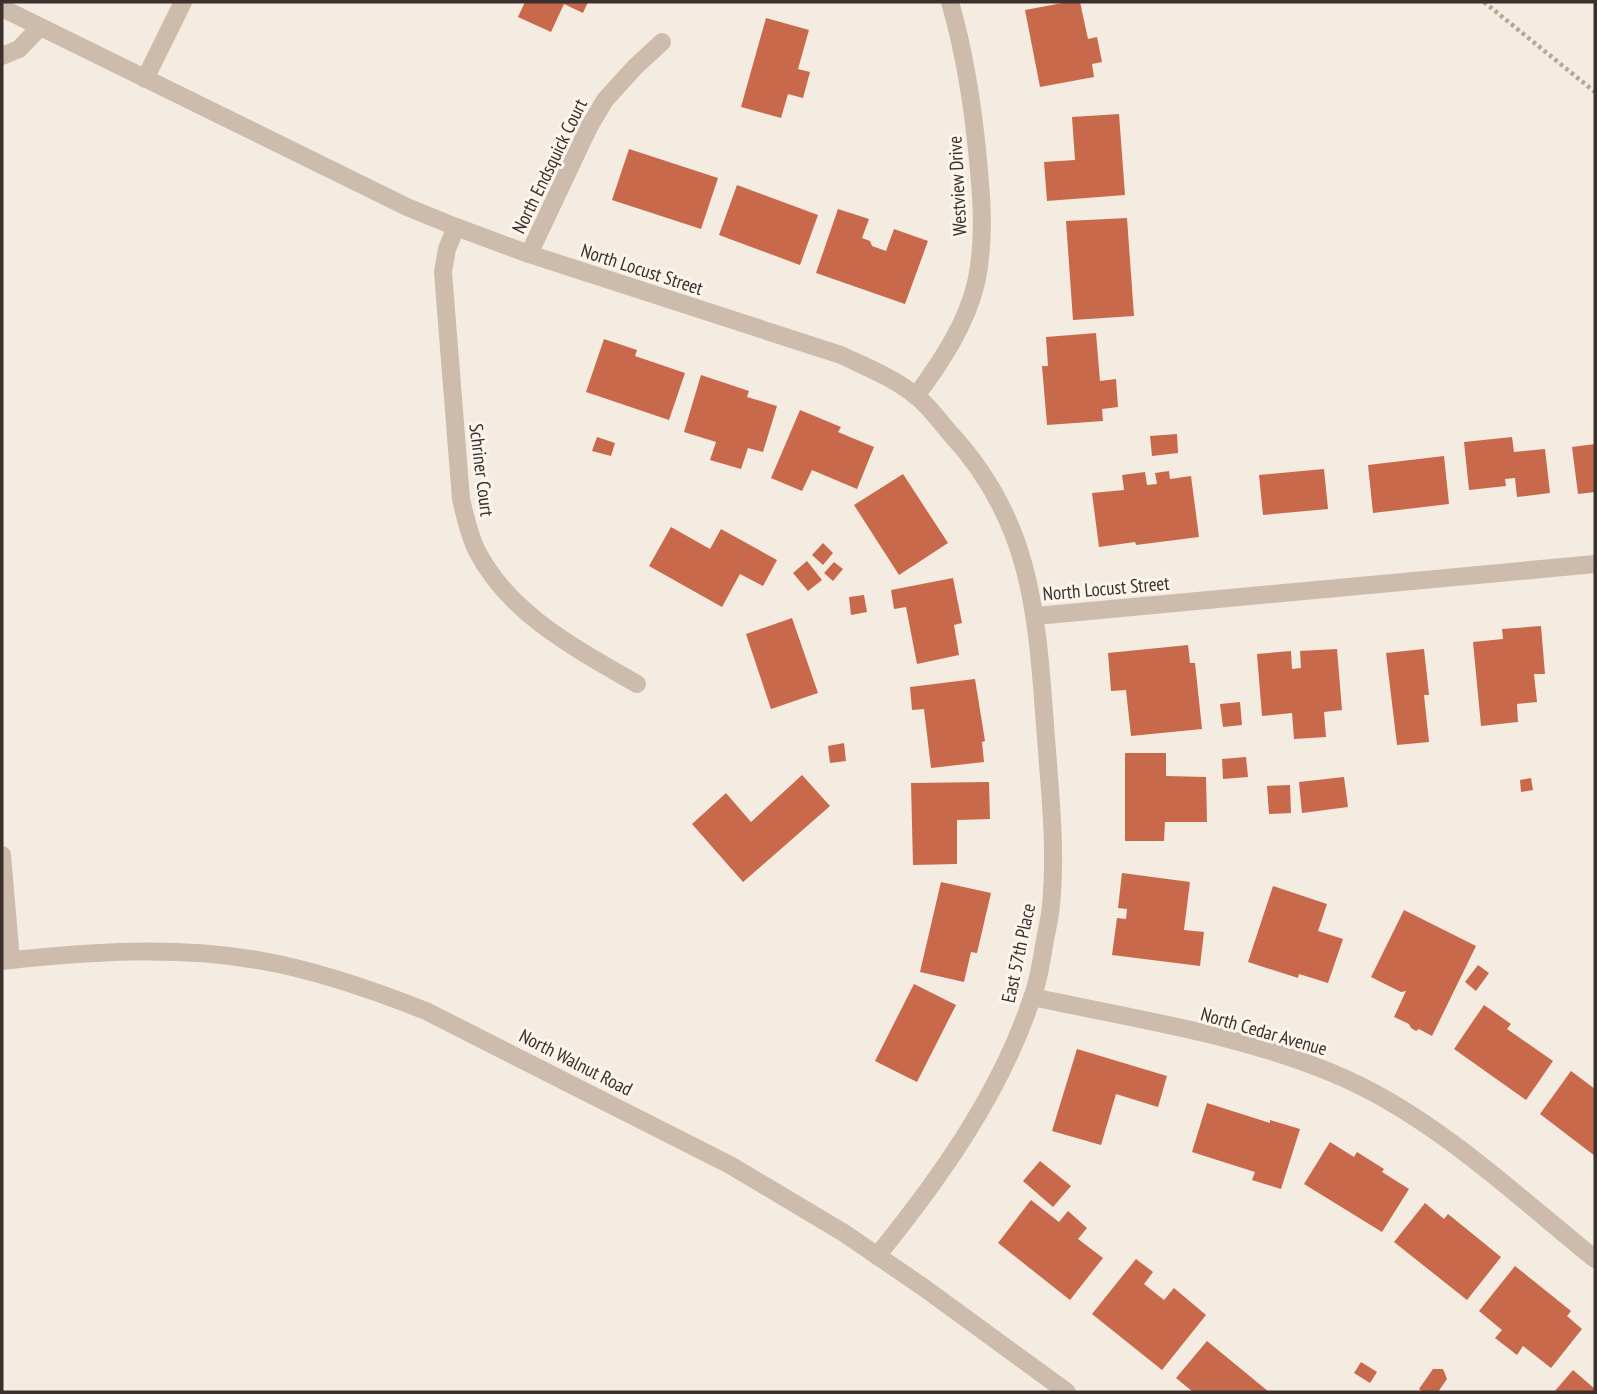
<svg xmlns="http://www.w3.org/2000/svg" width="1597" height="1394" font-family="'PT Sans Narrow',sans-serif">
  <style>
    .building { fill: #c8694b }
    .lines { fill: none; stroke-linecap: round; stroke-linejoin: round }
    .path { stroke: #b9a596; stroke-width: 4.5; stroke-dasharray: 3.5 3.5; stroke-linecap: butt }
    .minor { stroke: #cdbbac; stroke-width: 18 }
    .labels { text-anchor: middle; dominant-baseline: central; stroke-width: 6; stroke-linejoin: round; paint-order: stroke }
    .street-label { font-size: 19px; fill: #3b302b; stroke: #fbf5ee }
  </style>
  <rect width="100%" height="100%" fill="#f4ebe1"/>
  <g class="building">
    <path d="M525,2h63l-5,11 -19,-9 -13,28 -33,-15z"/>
    <path d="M1068,2h12l8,37 9,-2 5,25 -10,2 2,13 -54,10 -15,-77z"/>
    <path d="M766,18l43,12 -11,39 12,3 -7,26 -15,-4 -7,24 -40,-11z"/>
    <path d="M1119,114l6,81 -78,6 -3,-39 31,-2 -3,-43z"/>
    <path d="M629,149l89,29 -17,51 -89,-29z"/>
    <path d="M737,185l81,30 -18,50 -81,-30z"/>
    <path d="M838,209l31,10 -7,19 8,3 2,5 14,5 8,-22 34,12 -23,63 -89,-31z"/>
    <path d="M1127,218l7,98 -61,4 -7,-99z"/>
    <path d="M1096,333l4,48 16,-2 2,28 -16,2 1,12 -56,4 -5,-59h6l-2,-29z"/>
    <path d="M604,339l33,11 -2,6 50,17 -16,47 -83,-28z"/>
    <path d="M701,375l48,16 -2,6 30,9 -14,46 -15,-4 -7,21 -31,-9 6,-18 -32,-10z"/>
    <path d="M800,410l41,17 -3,5 36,15 -17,42 -45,-19 -10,21 -31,-13z"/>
    <path d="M1177,434l1,19 -26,3 -2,-20z"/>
    <path d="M597,437l18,6 -4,13 -19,-5z"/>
    <path d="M1512,437l2,15 31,-3 5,44 -33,4 -2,-19 -10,1 1,7 -37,4 -5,-48z"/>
    <path d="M1595,444v48l-17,2 -6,-47z"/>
    <path d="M1444,456l5,48 -76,9 -5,-48z"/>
    <path d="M1324,469l4,40 -65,6 -4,-40z"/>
    <path d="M1169,471l1,8 21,-3 8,61 -63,8 -1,-3 -36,5 -7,-54 32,-3 -2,-15 23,-3 2,13 10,-1 -2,-11z"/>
    <path d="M903,474l45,69 -49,32 -45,-70z"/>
    <path d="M671,527l39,22 11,-20 56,31 -14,26 -23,-12 -18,33 -73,-41z"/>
    <path d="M823,543l10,10 -10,12 -11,-10z"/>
    <path d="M807,561l15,19 -14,11 -15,-18z"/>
    <path d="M834,562l9,7 -10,12 -9,-8z"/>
    <path d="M953,578l9,45 -8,2 5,30 -42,9 -11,-57 -12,2 -3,-19z"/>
    <path d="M864,595l3,17 -16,3 -2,-18z"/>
    <path d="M792,618l26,75 -47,16 -25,-75z"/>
    <path d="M1541,626l4,48h-11l3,28 -20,2 1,18 -37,4 -8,-84 30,-3 -1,-10z"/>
    <path d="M1188,645l2,18h5l7,66 -71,7 -5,-46 -15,1 -3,-38z"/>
    <path d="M1337,649l5,61 -18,2 2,25 -32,2 -2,-26 -30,3 -5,-62 34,-3 1,18 9,-1 -1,-17z"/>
    <path d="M1424,649l5,46h-5l5,47 -32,3 -11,-92z"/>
    <path d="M975,679l10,62 -3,1 2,20 -53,6 -7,-59 -12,1 -2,-23z"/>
    <path d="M1240,702l2,23 -19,2 -3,-23z"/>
    <path d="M844,743l2,18 -16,2 -2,-17z"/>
    <path d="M1125,753h41v23l40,1 1,45h-42l-1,19h-39z"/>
    <path d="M1246,757l2,20 -25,2 -1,-20z"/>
    <path d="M802,775l28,31 -87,76 -51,-58 34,-31 25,29z"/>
    <path d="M1344,777l4,30 -46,6 -3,-31z"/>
    <path d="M1531,778l2,12 -12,2 -1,-12z"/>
    <path d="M989,782l1,37 -33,1v44l-44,1 -2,-82z"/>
    <path d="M1290,785l1,28 -22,1 -2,-28z"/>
    <path d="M1122,873l68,9 -6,48 20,2 -4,34 -88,-11 5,-37 9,1 1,-10 -9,-1z"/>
    <path d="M941,882l50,11 -14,60 -6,-1 -7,30 -44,-10z"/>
    <path d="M1273,886l54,18 -9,27 25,8 -15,44 -29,-9 -1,4 -50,-16z"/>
    <path d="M1404,910l72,36 -44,90 -13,-7 -3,2 -5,-3 -2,-4 -15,-7 12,-26 -5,1 -30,-15z"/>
    <path d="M1478,965l11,8 -13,18 -11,-9z"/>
    <path d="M914,984l42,21 -39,77 -42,-21z"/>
    <path d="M1484,1005l27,19 -4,5 46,32 -27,39 -72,-51z"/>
    <path d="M1077,1049l90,27 -9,31 -42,-13 -15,51 -49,-14z"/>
    <path d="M1571,1071l24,18v67l-55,-42z"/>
    <path d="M1207,1103l63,20v-3l30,9 -19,60 -29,-9 3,-8 -63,-20z"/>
    <path d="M1330,1142l24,15 3,-5 27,17 -2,3 27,17 -27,43 -78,-48z"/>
    <path d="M1040,1161l31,25 -18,21 -30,-26z"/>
    <path d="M1031,1200l28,22 9,-11 19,17 -9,11 25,19 -33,42 -72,-57z"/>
    <path d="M1425,1203l19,16 4,-5 53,43 -34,43 -73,-58z"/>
    <path d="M1136,1259l17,13 -9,12 20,16 10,-12 32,27 -44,55 -70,-56z"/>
    <path d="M1515,1266l56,45 -4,5 15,13 -31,39 -28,-22 -6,9 -22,-17 7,-8 -23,-19z"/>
    <path d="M1207,1341l62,51h-76l-17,-14z"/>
    <path d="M1361,1362l16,10 -7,11 -16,-10z"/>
    <path d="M1433,1369h10l4,10 -9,13h-15l-4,-3z"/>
    <path d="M1573,1370l22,19v3h-41z"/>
  </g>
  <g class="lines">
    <path class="path" d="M1484,2l111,90"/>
    <g class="minor">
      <path d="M2,8l405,199 49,20 73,27 312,101c25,12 53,23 75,41 12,9 22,23 32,35 90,95 89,197 99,320 4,52 9,102 4,154 -1,15 -6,31 -8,47 -3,15 -5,31 -11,46 -32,96 -92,180 -155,258"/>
      <path d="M2,56l17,-7 21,-22"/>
      <path d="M145,79l38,-77"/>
      <path d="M456,227l-9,22 -4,23 18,227c4,17 8,36 16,52 33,64 100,98 160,133"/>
      <path d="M529,254l60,-127 16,-27 30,-33 27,-25"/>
      <path d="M916,396c25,-34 50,-71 60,-113 9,-41 6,-82 2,-123 -5,-54 -13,-106 -28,-158"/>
      <path d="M1036,616l559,-52"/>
      <path d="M2,855l9,105"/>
      <path d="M2,961c86,-9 174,-16 261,0 56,10 110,29 163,50l304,154 114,68 79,54 144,105"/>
      <path d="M1033,997c104,23 215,38 313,82 91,41 171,117 249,180"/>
    </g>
  </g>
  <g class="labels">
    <g class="street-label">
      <text transform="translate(549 166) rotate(-64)">North Endsquick Court</text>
      <text transform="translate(957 186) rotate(-93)">Westview Drive</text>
      <text transform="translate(642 269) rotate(18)">North Locust Street</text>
      <text transform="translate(482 470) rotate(83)">Schriner Court</text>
      <text transform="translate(1106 588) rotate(-5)">North Locust Street</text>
      <text transform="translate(1018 953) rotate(-78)">East 57th Place</text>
      <text transform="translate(1264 1031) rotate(16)">North Cedar Avenue</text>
      <text transform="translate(576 1062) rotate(27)">North Walnut Road</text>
    </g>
  </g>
  <rect width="1597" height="1394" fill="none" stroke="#3b302b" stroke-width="7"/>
</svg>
